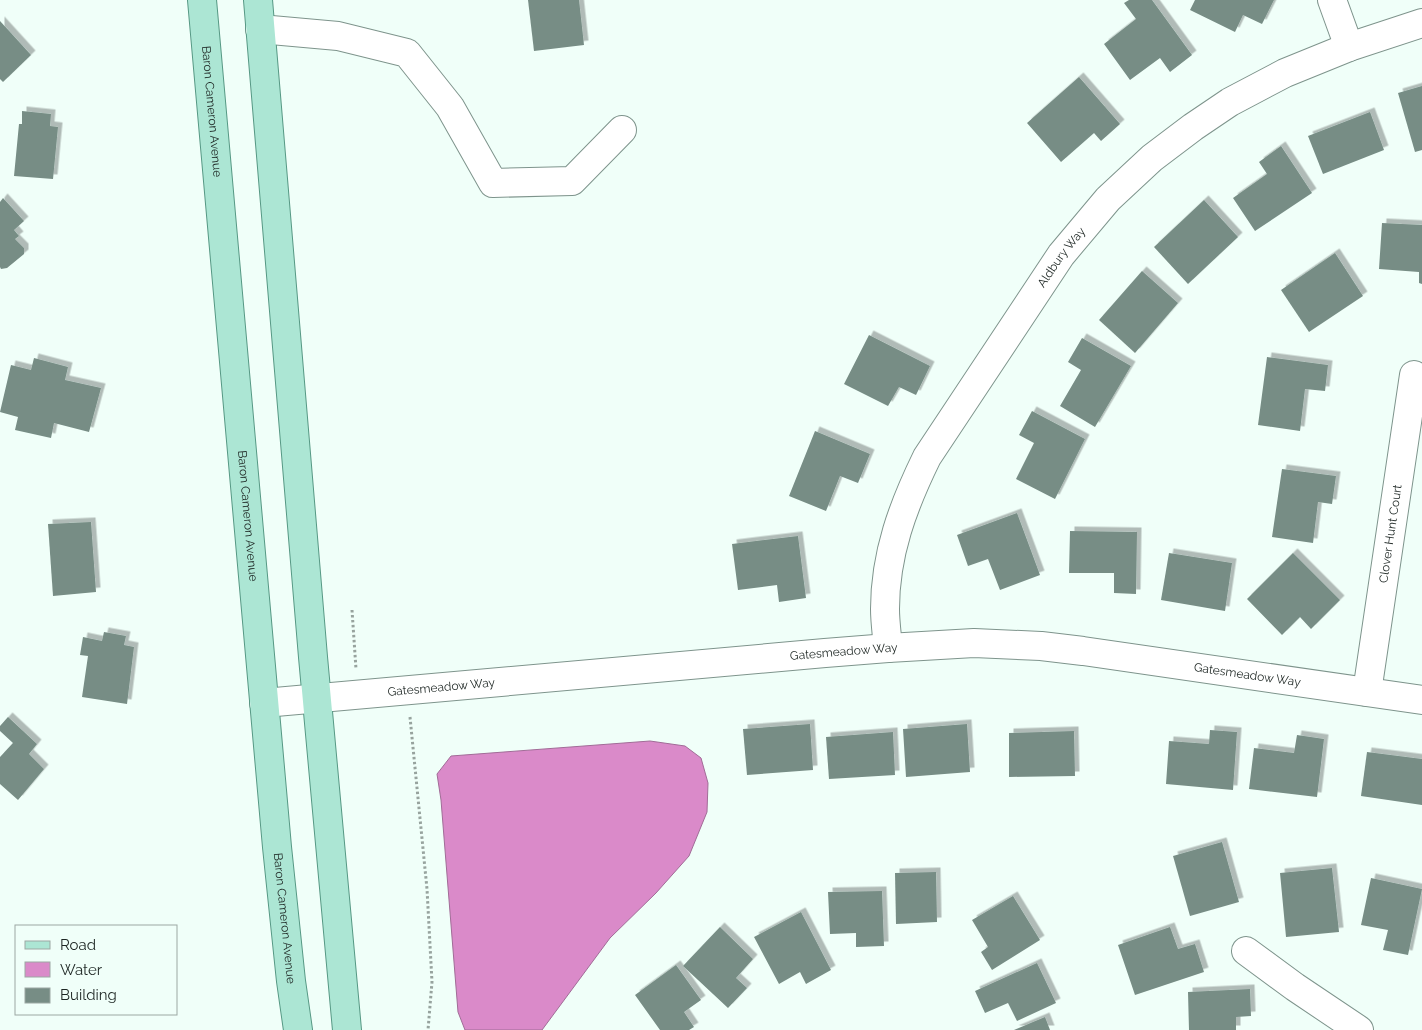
<svg xmlns="http://www.w3.org/2000/svg" width="1422" height="1030" font-family="Raleway,sans-serif">
  <style>
    .water { fill: #da8ac9; stroke: #a16c97 }
    .building { fill: #778d85; filter: url(#shadow) }
    .lines { fill: none; stroke-linecap: round; stroke-linejoin: round }
    .minor-casing { stroke: #7e948c; stroke-width: 30 }
    .major-casing { stroke: #569884; stroke-width: 30 }
    .path { stroke: #97a39e; stroke-width: 3; stroke-dasharray: 2.5 2.5; stroke-linecap: butt }
    .minor { stroke: #fff; stroke-width: 28 }
    .major { stroke: #ace6d4; stroke-width: 28 }
    .labels { text-anchor: middle; dominant-baseline: central; stroke-width: 4; stroke-linejoin: round; paint-order: stroke }
    .street-label { font-size: 12px; fill: #1d2623; stroke: #f0fff9 }
  </style>
  <defs>
    <filter id="shadow"><feDropShadow dx="4.5" dy="-4.5" stdDeviation="0" flood-color="#0004"/></filter>
  </defs>
  <rect width="100%" height="100%" fill="#f0fff9"/>
  <path class="water" d="M650,741l35,5 16,12 7,25 -1,29 -18,44 -33,37 -46,45 -68,92h-77l-7,-18 -17,-212 -4,-26 14,-18z"/>
  <g class="building">
    <path d="M528,0h51l5,45 -50,6z"/>
    <path d="M1129,0h23l40,55 -22,17 -10,-14 -30,22 -26,-36 32,-25 -12,-16z"/>
    <path d="M1195,0h79l-12,24 -19,-9 -8,17 -45,-22z"/>
    <path d="M0,21l31,34 -28,27 -3,-3z"/>
    <path d="M1079,77l41,47 -19,17 -7,-8 -33,29 -34,-39z"/>
    <path d="M1422,86v64l-7,2 -17,-59z"/>
    <path d="M22,111l29,3 -1,12 8,1 -5,52 -39,-3 5,-52h3z"/>
    <path d="M1370,112l14,38 -61,24 -15,-38z"/>
    <path d="M1281,146l31,47 -57,38 -22,-33 34,-24 -8,-12z"/>
    <path d="M3,198l21,23 -10,9 5,6 -4,3 9,9v6l-17,14 -6,1 -1,-2v-65z"/>
    <path d="M1204,200l34,37 -50,47 -34,-37z"/>
    <path d="M1382,223l40,2v59l-3,-1v-11l-40,-3z"/>
    <path d="M1335,253l28,43 -54,36 -28,-42z"/>
    <path d="M1142,271l36,32 -43,50 -36,-33z"/>
    <path d="M869,335l61,31 -14,29 -17,-8 -11,19 -44,-22z"/>
    <path d="M1082,338l49,28 -36,61 -35,-21 21,-36 -13,-8z"/>
    <path d="M1267,357l61,8 -3,26 -20,-2 -5,42 -42,-6z"/>
    <path d="M34,358l34,9 -3,13 36,8 -12,44 -35,-9 -3,15 -36,-8 3,-13 -18,-5 11,-47 20,5z"/>
    <path d="M1032,411l53,28 -30,60 -39,-20 18,-36 -15,-8z"/>
    <path d="M815,431l55,23 -12,29 -18,-7 -14,35 -37,-15z"/>
    <path d="M1282,469l54,7 -4,28 -14,-2 -5,41 -41,-6z"/>
    <path d="M1017,513l23,62 -40,15 -12,-31 -20,7 -11,-31z"/>
    <path d="M91,522l5,70 -43,4 -5,-72z"/>
    <path d="M1070,531l67,1 -1,62 -22,-1v-20h-45z"/>
    <path d="M798,536l8,62 -27,4 -2,-17 -39,5 -6,-46z"/>
    <path d="M1169,553l63,10 -7,48 -64,-11z"/>
    <path d="M1293,553l47,47 -29,29 -11,-12 -18,18 -35,-36z"/>
    <path d="M104,632l22,4 -2,9 10,2 -7,57 -45,-7 6,-41 -8,-1 3,-18 19,4z"/>
    <path d="M8,717l29,27 -8,10 15,15 -26,31 -18,-16v-27l13,-14 -13,-12v-5z"/>
    <path d="M810,724l3,46 -66,5 -4,-46z"/>
    <path d="M967,724l3,48 -64,5 -3,-48z"/>
    <path d="M1210,730l27,2 -4,58 -67,-6 3,-43 40,3z"/>
    <path d="M1074,731l1,45 -66,1v-44z"/>
    <path d="M893,732l2,43 -66,4 -3,-42z"/>
    <path d="M1297,735l27,4 -7,58 -68,-8 5,-41 40,5z"/>
    <path d="M1367,752l55,7v46l-61,-9z"/>
    <path d="M1222,842l17,60 -49,14 -17,-60z"/>
    <path d="M1332,868l7,64 -53,5 -6,-64z"/>
    <path d="M936,872l1,50 -41,2 -1,-51z"/>
    <path d="M1371,878l51,11 -14,66 -25,-5 5,-20 -27,-5z"/>
    <path d="M882,891l2,55 -28,1v-14l-26,1 -2,-42z"/>
    <path d="M1013,896l27,44 -48,30 -11,-18 7,-5 -16,-27z"/>
    <path d="M801,912l30,58 -25,14 -6,-12 -21,12 -25,-47z"/>
    <path d="M720,927l33,32 -17,19 11,10 -19,20 -45,-42z"/>
    <path d="M1170,927l8,22 17,-5 9,28 -69,23 -17,-50z"/>
    <path d="M1037,963l19,40 -39,18 -9,-18 -23,10 -10,-22z"/>
    <path d="M676,965l25,35 -17,12 10,15 -5,3h-29l-25,-35z"/>
    <path d="M1250,989l1,27 -15,1v13h-47l-1,-38z"/>
    <path d="M1045,1017l5,13h-36z"/>
  </g>
  <g class="lines">
    <defs>
      <g id="minor">
        <path d="M1332,0l17,47"/>
        <path d="M260,29l78,7 69,17 43,54 43,76 79,-2 50,-51"/>
        <path id="s1" d="M888,648c-1,-13 -3,-26 -3,-39 0,-55 18,-103 42,-152l134,-202 47,-56 44,-41 41,-31 37,-25 55,-29 64,-26 73,-24"/>
        <path id="s2" d="M1367,692l47,-317"/>
        <path id="s3" d="M264,703l561,-50 63,-5 86,-5 67,3 42,5 339,49"/>
        <path d="M1246,951l49,36 64,43"/>
      </g>
      <g id="major">
        <path id="s4" d="M202,0l75,847 14,134 7,49"/>
        <path d="M258,0l55,657 34,373"/>
      </g>
    </defs>
    <use href="#minor" class="minor-casing"/>
    <use href="#major" class="major-casing"/>
    <g class="path">
      <path d="M352,610l4,59"/>
      <path d="M410,717l17,172 5,93 -4,48"/>
    </g>
    <use href="#minor" class="minor"/>
    <use href="#major" class="major"/>
  </g>
  <g class="labels">
    <g class="street-label">
      <text stroke="none"><textPath href="#s4" startOffset="112">Baron Cameron Avenue</textPath></text>
      <text stroke="none"><textPath href="#s1" startOffset="439">Aldbury Way</textPath></text>
      <text stroke="none"><textPath href="#s4" startOffset="518">Baron Cameron Avenue</textPath></text>
      <text stroke="none"><textPath href="#s2" startOffset="160">Clover Hunt Court</textPath></text>
      <text stroke="none"><textPath href="#s3" startOffset="582">Gatesmeadow Way</textPath></text>
      <text stroke="none"><textPath href="#s3" startOffset="988">Gatesmeadow Way</textPath></text>
      <text stroke="none"><textPath href="#s3" startOffset="178">Gatesmeadow Way</textPath></text>
      <text stroke="none"><textPath href="#s4" startOffset="922">Baron Cameron Avenue</textPath></text>
    </g>
  </g>
  <rect x="15" y="925" width="162" height="90" fill="#f0fff9" stroke="#9ca8a3"/>
  <rect x="25" y="941" width="25" height="8" fill="#ace6d4" stroke="#9ca8a3"/>
  <text x="60" y="950" font-size="15" fill="#1d2623">Road</text>
  <rect x="25" y="962" width="25" height="15" fill="#da8ac9" stroke="#9ca8a3"/>
  <text x="60" y="975" font-size="15" fill="#1d2623">Water</text>
  <rect x="25" y="988" width="25" height="15" fill="#778d85" stroke="#9ca8a3"/>
  <text x="60" y="1000" font-size="15" fill="#1d2623">Building</text>
</svg>
